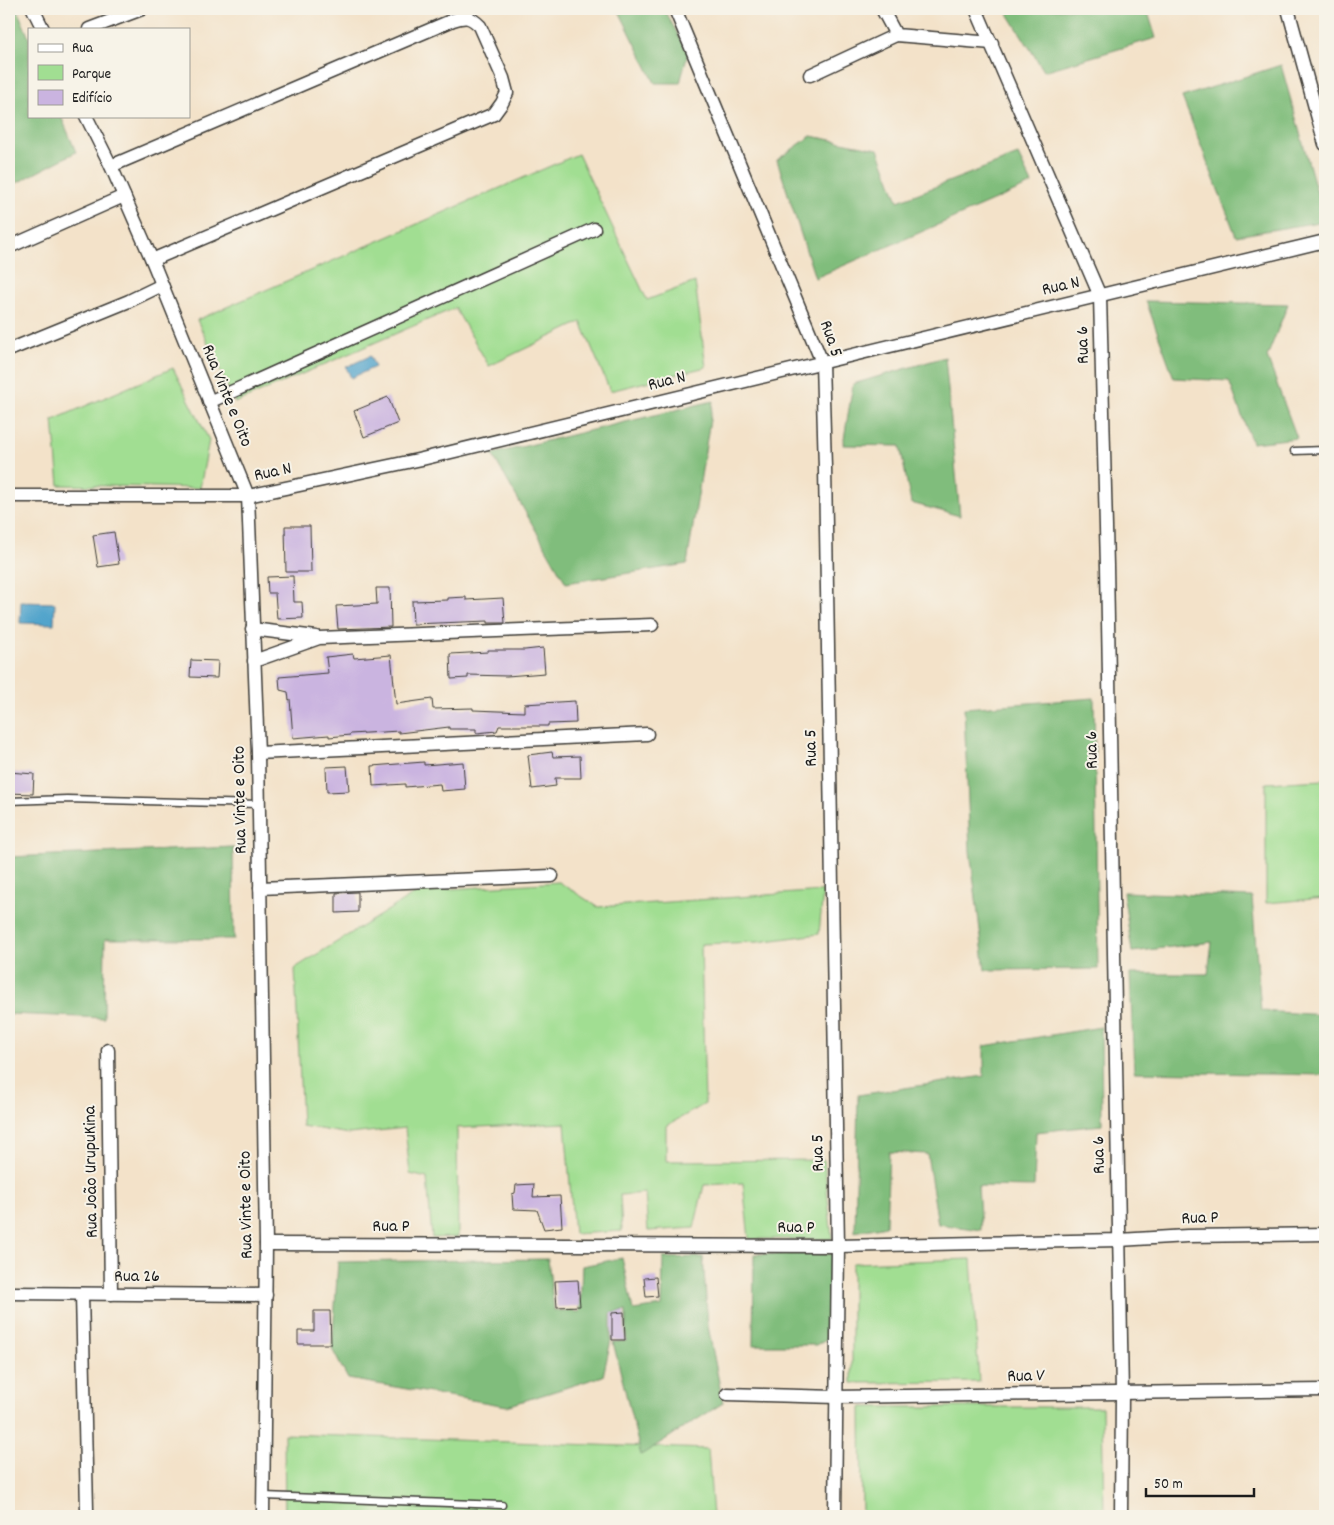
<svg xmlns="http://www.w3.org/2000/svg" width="1334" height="1525" font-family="Dekko,sans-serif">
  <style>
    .green { fill: #a1de92; stroke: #5e7d57 }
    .forest { fill: #80bd7c; stroke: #4e6c4c }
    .water { fill: #50a3cb; stroke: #366074 }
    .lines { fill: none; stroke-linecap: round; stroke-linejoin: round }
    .stream { stroke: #50a3cb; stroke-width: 4.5 }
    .building { fill: #cab4e0 }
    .lane-casing { stroke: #3c3a36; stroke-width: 9 }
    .street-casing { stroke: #3c3a36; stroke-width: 15 }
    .lane { stroke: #fff; stroke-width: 6 }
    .street { stroke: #fff; stroke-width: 12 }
    .labels { text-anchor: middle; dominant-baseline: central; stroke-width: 4; stroke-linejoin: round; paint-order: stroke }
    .street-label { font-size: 18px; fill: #1c1c1c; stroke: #f7f3e8 }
  </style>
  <rect width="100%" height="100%" fill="#f7f3e8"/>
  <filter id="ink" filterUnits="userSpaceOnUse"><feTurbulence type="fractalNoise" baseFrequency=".02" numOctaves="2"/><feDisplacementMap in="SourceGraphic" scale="10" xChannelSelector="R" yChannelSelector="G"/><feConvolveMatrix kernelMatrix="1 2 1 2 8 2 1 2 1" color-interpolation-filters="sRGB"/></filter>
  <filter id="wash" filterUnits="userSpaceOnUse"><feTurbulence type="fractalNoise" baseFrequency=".0096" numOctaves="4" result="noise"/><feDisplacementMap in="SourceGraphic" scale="20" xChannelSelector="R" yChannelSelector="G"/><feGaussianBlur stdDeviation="1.12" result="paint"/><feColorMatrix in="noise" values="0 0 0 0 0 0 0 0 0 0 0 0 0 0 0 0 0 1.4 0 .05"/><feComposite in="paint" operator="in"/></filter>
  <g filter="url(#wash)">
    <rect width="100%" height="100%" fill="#f3e2c9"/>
    <g class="green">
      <path d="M578,154l69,146 48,-18 11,85 -96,24 -29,-69 -92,44 -34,-58 -220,95 -38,-83z"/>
      <path d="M173,368l36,72 -9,48 -141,-3 -6,-65z"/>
      <path d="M1325,780v118l-59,5v-120z"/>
      <path d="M559,882l39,25 225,-16 -4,43 -61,8 -57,2 4,160 -39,22v35l158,-1 8,79h-83l-6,-56 -39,2 -10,43 -46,3 -3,-38 -25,2 2,36 -48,3 -9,-111 -108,5 1,109 -26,1 -5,-60 -17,-4 -5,-46 -56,6 -47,-8 -7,-158 124,-77z"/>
      <path d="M971,1259l8,123 -127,1v-120z"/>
      <path d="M861,1407h241l2,109h-242z"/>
      <path d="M284,1434l424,15 5,67h-428z"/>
    </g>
    <g class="forest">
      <path d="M9,9h8l12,29v78h32l15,36 -67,35z"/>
      <path d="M618,9h46l24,44 -8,30h-25z"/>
      <path d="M1005,9h142l9,29 -112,33z"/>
      <path d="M1281,65l44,156 -89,15 -54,-139z"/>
      <path d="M811,136l67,13 20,52 120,-46 14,29 -217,94 -38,-118z"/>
      <path d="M1146,301l142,3 -21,53 30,81 -45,5 -23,-62 -55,-3z"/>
      <path d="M945,357l15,159 -49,-13 -11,-57 -57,-1 10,-61z"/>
      <path d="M713,401l-26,163 -121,19 -74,-129z"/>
      <path d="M1094,698l4,271 -113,1 -15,-119 -6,-143z"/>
      <path d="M233,847l1,92h-129l-1,79 -95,-4v-157z"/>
      <path d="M1123,892l129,5 9,114 64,4v60l-191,-3 -4,-98h78l4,-32 -80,10z"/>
      <path d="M1101,1027l1,98 -66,7 -2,55 -56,-1 3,44 -43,-6 -11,-70 -38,-2 -3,74 -31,6 3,-137 126,-19v-30z"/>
      <path d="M754,1254h81l-2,81 -17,10h-63z"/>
      <path d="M703,1257l5,69 15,77 -82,52 -28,-113 13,-1v-30l-15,2v27l-8,36 -96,30 -159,-27 -16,-30 6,-87 210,-3 6,51 26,2 2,-46 40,-8 11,52 29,-4 1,-48z"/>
    </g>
    <g class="water">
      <path d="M370,356l5,11 -24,11 -5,-11z"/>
      <path d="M21,602l34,1 -1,21 -34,-1z"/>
    </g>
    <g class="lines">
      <path class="stream" d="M9,13l10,-4"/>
    </g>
    <g id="blocks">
      <g class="building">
        <path d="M388,397l10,26 -34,14 -10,-26z"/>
        <path d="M285,526h25l1,46h-25z"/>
        <path d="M114,532l5,32 -21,3 -5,-32z"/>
        <path d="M293,576l1,26h8l1,16 -26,1 -2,-26h-7l-1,-16z"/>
        <path d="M376,588h14l1,39 -53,2 -2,-23 41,-2z"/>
        <path d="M466,597v3l37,-2 2,25h-17v-2l-75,3 -1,-23 36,-1v-2z"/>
        <path d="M543,648l2,25 -38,3 -39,-1v3l-17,1 -1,-25 38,-2v-2h37z"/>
        <path d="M353,654l1,4 37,-3 5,49 36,-5 1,10 40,-1v2l51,2v-8l51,-3 1,22 -28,1v2h-49l-2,5 -21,2v-4h-27v-2l-50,6v-2l-49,3v1l-21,2v-2l-36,3 -3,-39 -1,1 -1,-8 -8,-2 -1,-13 49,-4 -2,-16z"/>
        <path d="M191,660l27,1 -1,17 -27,-1z"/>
        <path d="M552,752l1,5 27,-1 1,22h-26l1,8 -24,3 -4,-34z"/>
        <path d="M424,762v3l39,-3 2,27 -24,2 -1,-7 -35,3v-3l-32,2 -1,-20z"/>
        <path d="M347,766l2,25 -22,1 -1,-25z"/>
        <path d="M9,772l25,2 -1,20 -24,-1z"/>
        <path d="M358,892v20l-22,1v-20z"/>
        <path d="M534,1184l-1,13 27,-1 2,31 -18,2 -7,-19 -24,-1 -1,-15 3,-1 1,-8z"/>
        <path d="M656,1277l2,19 -12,1 -2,-19z"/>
        <path d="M578,1280l2,26 -23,1 -2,-26z"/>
        <path d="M314,1311h16l1,33h-33v-13h16z"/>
        <path d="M624,1312l1,28h-13v-27z"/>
      </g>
    </g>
  </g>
  <g filter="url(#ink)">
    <use href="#blocks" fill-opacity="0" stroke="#3c3a36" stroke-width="1"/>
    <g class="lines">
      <defs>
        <g id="lane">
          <path d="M1294,451l31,-1"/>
          <path d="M9,801l58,-2 191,5"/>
          <path d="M264,1496l238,9"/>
        </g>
        <g id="street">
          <path d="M33,9l10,20"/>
          <path d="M675,9l147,353 3,106 13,778 -3,270"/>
          <path d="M882,9l14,26 96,8"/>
          <path d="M976,9l124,287 7,270 15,828 -1,122"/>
          <path d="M1288,9l37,135"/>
          <path d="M89,29l53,-20"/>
          <path d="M810,75l86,-40"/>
          <path d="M86,116l25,50 41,94 96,236 10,257 8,491 -3,272"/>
          <path d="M111,166l342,-146c13,-4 17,-4 27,6l23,52 4,15 -5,10 -8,11 -342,146"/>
          <path d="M9,247l115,-51"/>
          <path d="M9,350l120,-49 33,-16"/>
          <path d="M209,402l385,-173"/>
          <path d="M9,496h239l174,-37 903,-218"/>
          <path d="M252,629l64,8"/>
          <path d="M254,661l65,-23 333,-13"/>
          <path d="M258,753l389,-19"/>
          <path d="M260,888l292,-12"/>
          <path d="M108,1050l3,244"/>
          <path d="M266,1244l572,2 281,-6 68,-4 138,-2"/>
          <path d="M9,1293l257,2"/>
          <path d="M82,1294l5,216"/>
          <path d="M727,1394l109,3 489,-7"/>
        </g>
      </defs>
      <use href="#lane" class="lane-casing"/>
      <use href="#street" class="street-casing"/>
      <use href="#lane" class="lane"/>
      <use href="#street" class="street"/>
    </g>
  </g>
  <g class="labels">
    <g class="street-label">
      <text transform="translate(1061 287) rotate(-13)">Rua N</text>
      <text transform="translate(830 339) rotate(71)">Rua 5</text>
      <text transform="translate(1084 345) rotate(-91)">Rua 6</text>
      <text transform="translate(667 382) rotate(-14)">Rua N</text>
      <text transform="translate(226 396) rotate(68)">Rua Vinte e Oito</text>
      <text transform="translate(273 473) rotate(-12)">Rua N</text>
      <text transform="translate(812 748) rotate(-91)">Rua 5</text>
      <text transform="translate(1093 750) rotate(-91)">Rua 6</text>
      <text transform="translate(241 800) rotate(-91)">Rua Vinte e Oito</text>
      <text transform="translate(819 1153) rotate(-91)">Rua 5</text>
      <text transform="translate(1100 1155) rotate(-91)">Rua 6</text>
      <text transform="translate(92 1172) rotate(-91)">Rua João UrupuKina</text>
      <text transform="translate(247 1205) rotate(-91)">Rua Vinte e Oito</text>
      <text transform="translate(1200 1219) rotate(-2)">Rua P</text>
      <text x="391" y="1227">Rua P</text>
      <text x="796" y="1228">Rua P</text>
      <text x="137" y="1277">Rua 26</text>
      <text transform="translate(1026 1377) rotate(-1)">Rua V</text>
    </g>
  </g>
  <rect width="1334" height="1525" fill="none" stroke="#f7f3e8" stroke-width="30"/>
  <rect x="28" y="28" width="162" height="90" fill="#f7f3e8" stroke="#9f9d96"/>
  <rect x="38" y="44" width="25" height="8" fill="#ffffff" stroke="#9f9d96"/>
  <text x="72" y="52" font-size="15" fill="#1c1c1c">Rua</text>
  <rect x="38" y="65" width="25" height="15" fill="#a1de92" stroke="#9f9d96"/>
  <text x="72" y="78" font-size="15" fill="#1c1c1c">Parque</text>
  <rect x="38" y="90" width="25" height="15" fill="#cab4e0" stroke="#9f9d96"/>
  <text x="72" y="102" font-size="15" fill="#1c1c1c">Edifício</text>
  <path d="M1146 1488v8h108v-8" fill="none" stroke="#1c1c1c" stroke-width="2.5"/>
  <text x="1154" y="1488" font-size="15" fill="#1c1c1c" stroke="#f7f3e8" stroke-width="4" paint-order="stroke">50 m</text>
</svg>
